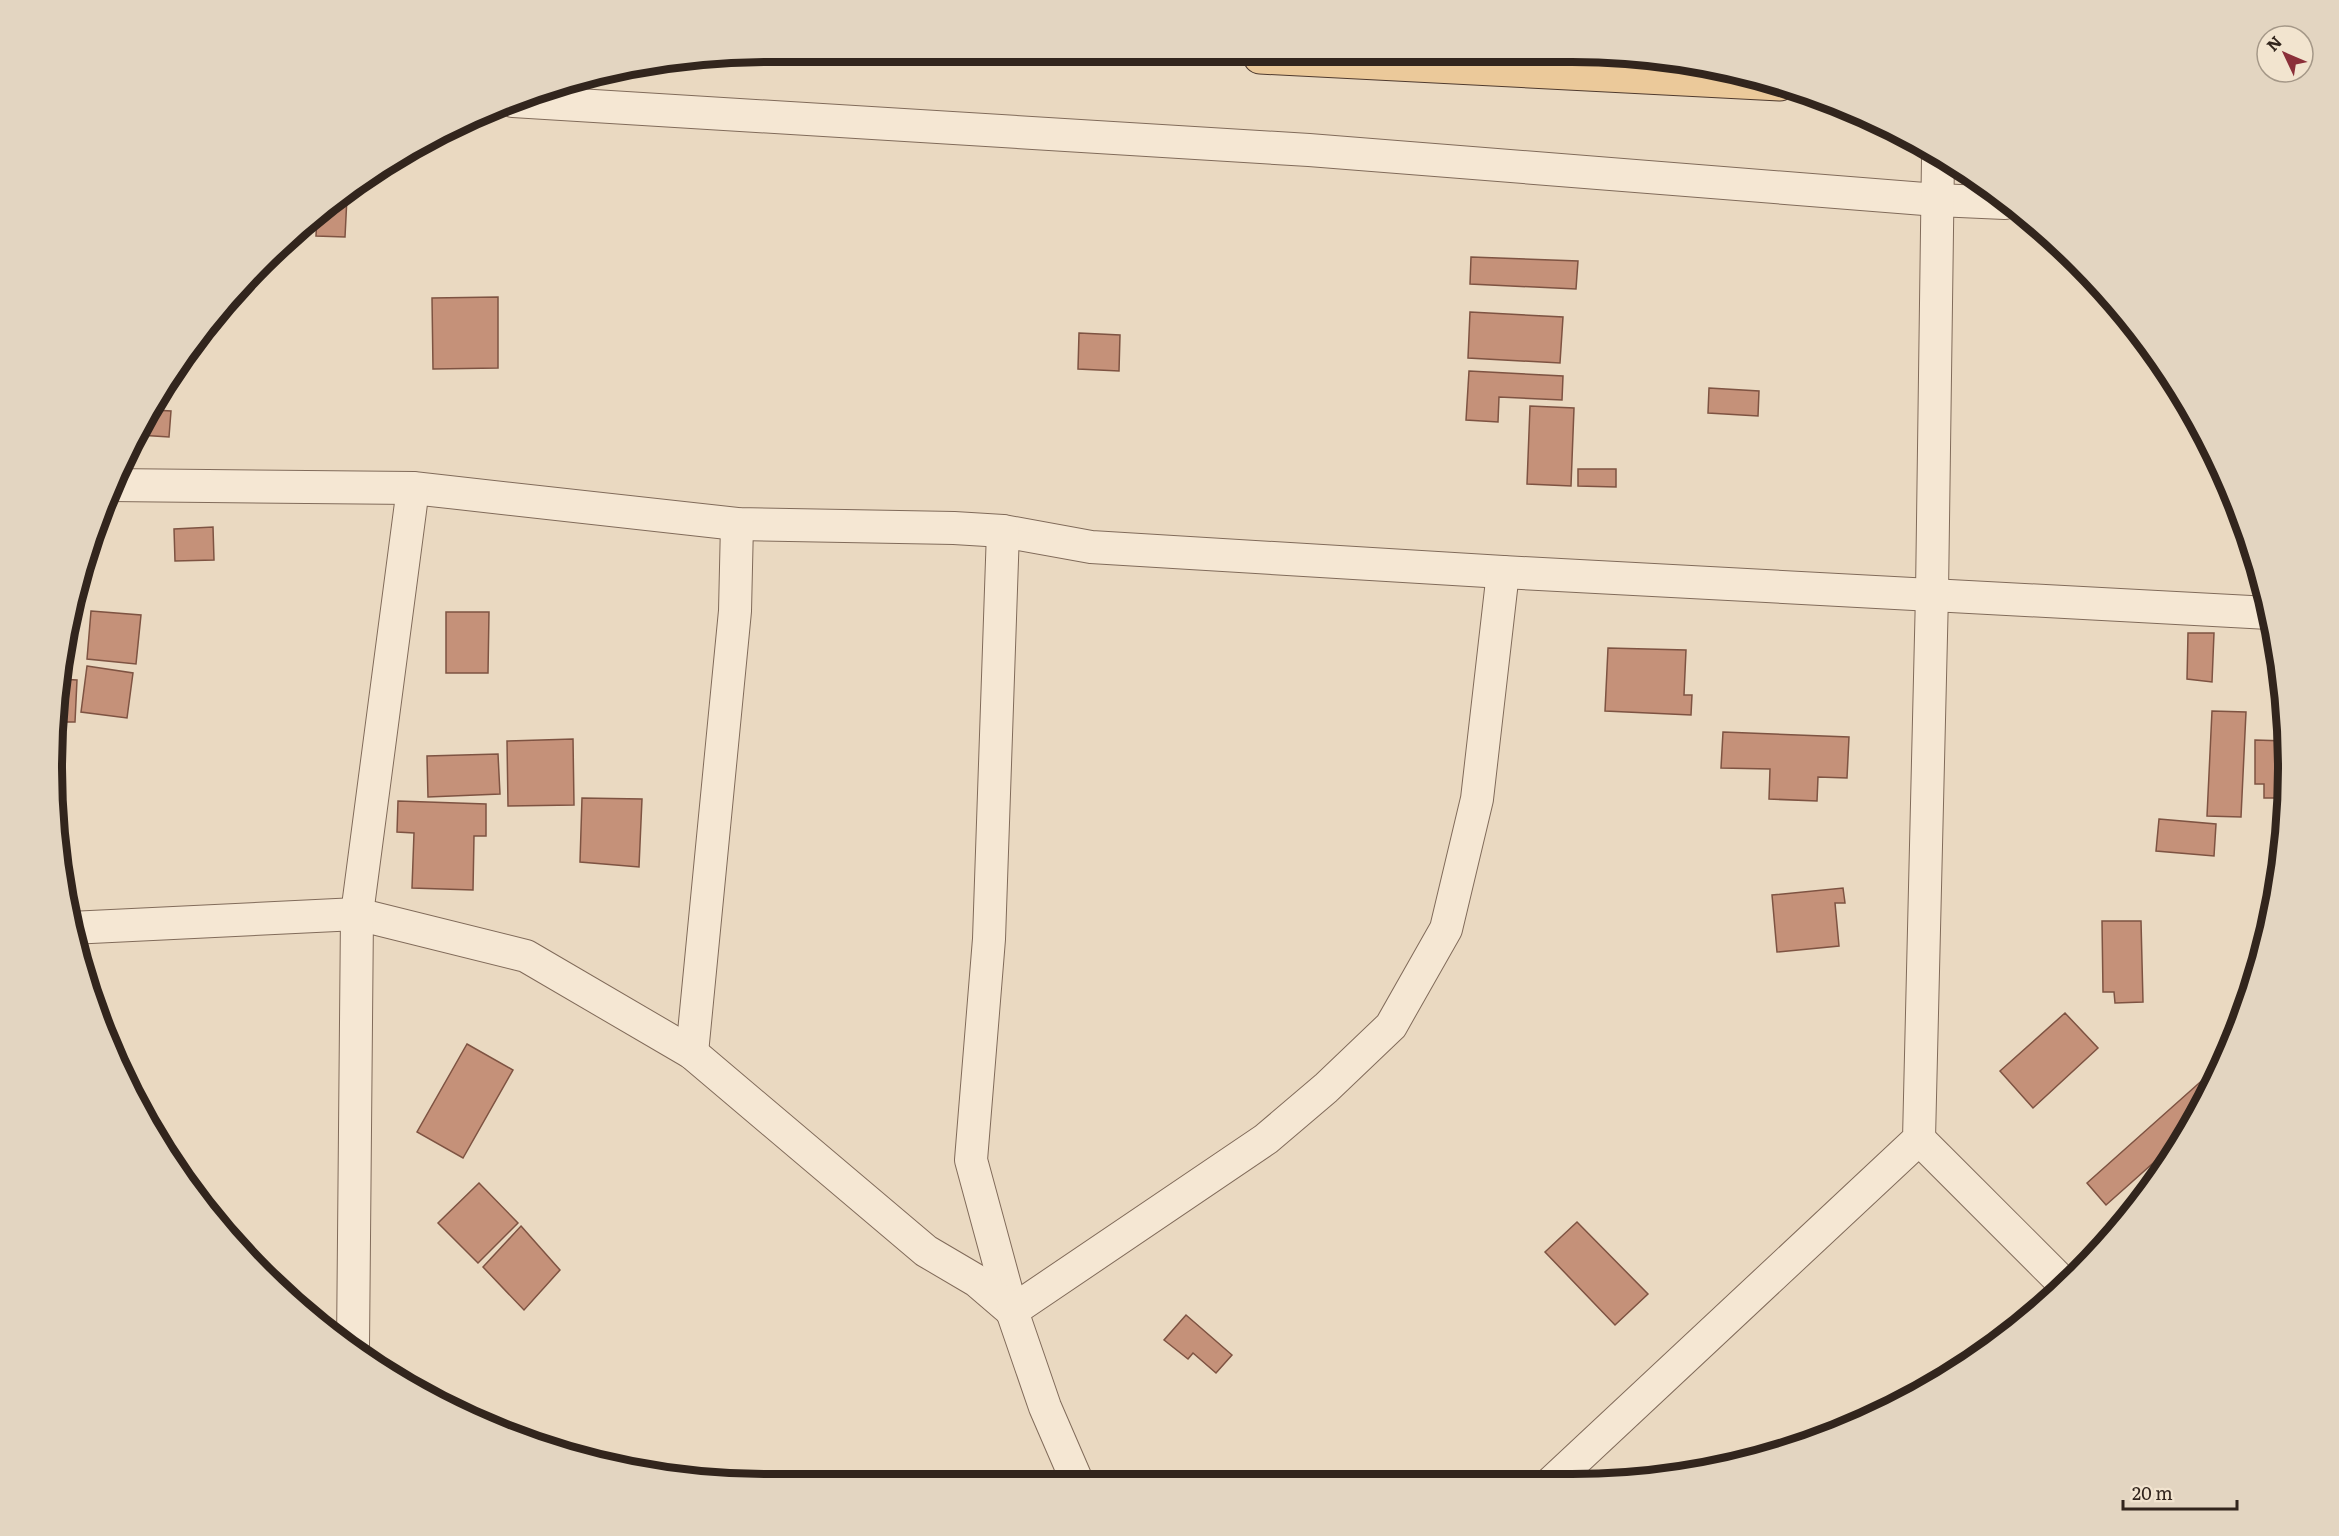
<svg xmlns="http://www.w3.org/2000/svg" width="2339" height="1536" font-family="Literata,serif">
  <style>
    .building { fill: #c59179; stroke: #7e5342; stroke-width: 1.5 }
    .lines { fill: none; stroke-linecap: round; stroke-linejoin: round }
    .minor-casing { stroke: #816b5a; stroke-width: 34 }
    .primary-casing { stroke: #4f3a2e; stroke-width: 35 }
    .minor { stroke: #f5e7d3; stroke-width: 32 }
    .primary { stroke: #ebc99a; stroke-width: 33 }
    .rim { fill: none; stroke: #32251d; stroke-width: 8 }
  </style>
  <rect width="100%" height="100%" fill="#ead9c1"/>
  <g class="building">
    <path d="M340,196l7,1 -2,40 -29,-1 1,-21z"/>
    <path d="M1471,257l107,4 -2,28 -106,-5z"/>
    <path d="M498,297v71l-65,1 -1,-71z"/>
    <path d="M1470,312l93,5 -3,46 -92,-5z"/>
    <path d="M1079,333l41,2 -1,36 -41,-2z"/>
    <path d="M1469,371l94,5 -1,24 -63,-3 -1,25 -32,-2z"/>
    <path d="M1709,388l50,3 -1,25 -50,-3z"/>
    <path d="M1530,406l44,2 -3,78 -44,-2z"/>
    <path d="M154,410l17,1 -2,26 -30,-2z"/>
    <path d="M1578,469h38v18l-38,-1z"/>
    <path d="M213,527l1,33 -39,1 -1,-32z"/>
    <path d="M88,551l-1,24h-6z"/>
    <path d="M91,611l50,4 -5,49 -49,-5z"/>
    <path d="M446,612h43l-1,61h-42z"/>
    <path d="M2188,633h26l-2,49 -25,-3z"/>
    <path d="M1608,648l78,2 -2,45h8l-1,20 -86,-4z"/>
    <path d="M87,666l46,7 -6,45 -46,-6z"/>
    <path d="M58,679l19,1 -2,42h-22z"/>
    <path d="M2212,711l34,1 -5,105 -34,-1z"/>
    <path d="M1723,732l126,5 -2,41 -29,-1 -1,24 -48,-2 1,-30 -49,-1z"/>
    <path d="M573,739l1,66 -66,1 -1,-65z"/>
    <path d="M2255,740l31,1 -2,57h-20v-14h-9z"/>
    <path d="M498,754l2,40 -72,3 -1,-41z"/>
    <path d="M582,798l60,1 -3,68 -59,-5z"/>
    <path d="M398,801l88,3v32h-12l-1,54 -61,-2 2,-55 -17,-1z"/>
    <path d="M2159,819l57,5 -2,32 -58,-5z"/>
    <path d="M1843,888l2,15h-10l4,43 -62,6 -5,-57z"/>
    <path d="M2102,921h39l2,81 -28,1 -1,-11h-11z"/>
    <path d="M2065,1013l33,35 -65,60 -33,-37z"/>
    <path d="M467,1044l46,26 -50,88 -46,-26z"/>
    <path d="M2207,1076l5,6 -24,50 -82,73 -19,-22z"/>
    <path d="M479,1183l39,40 -40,40 -40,-40z"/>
    <path d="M1577,1222l71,72 -33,31 -70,-73z"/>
    <path d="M521,1226l39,44 -36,40 -41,-43z"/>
    <path d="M1186,1315l46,40 -16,18 -23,-20 -5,6 -24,-19z"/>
  </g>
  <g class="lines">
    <defs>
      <g id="minor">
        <path d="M513,101l796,49 628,50 68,3"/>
        <path d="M110,485l303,3 324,36 217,4 49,3 88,16 412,25 766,41"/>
        <path d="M1003,531l-14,408 -18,221 41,151"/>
        <path d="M70,928l287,-14 169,42 166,97 234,198 51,30 35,30"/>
        <path d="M692,1053l43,-442 2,-87"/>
        <path d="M1919,1139l145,145"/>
        <path d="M353,1346l4,-432 56,-426"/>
        <path d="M1077,1481l-32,-74 -33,-96 254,-172 60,-51 65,-62 55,-97 31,-130 26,-227"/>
        <path d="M1551,1483l368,-344 13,-545 6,-436"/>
      </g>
      <path id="primary" d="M1260,57l520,27"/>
    </defs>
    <use href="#minor" class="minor-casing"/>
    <use href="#primary" class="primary-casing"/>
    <use href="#minor" class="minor"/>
    <use href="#primary" class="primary"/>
  </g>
  <path d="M0 0H2339V1536H0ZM768 62H1572A706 706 0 0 1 2278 768V768A706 706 0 0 1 1572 1474H768A706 706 0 0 1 62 768V768A706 706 0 0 1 768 62Z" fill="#e3d5c1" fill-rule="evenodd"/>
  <path class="rim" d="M768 62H1572A706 706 0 0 1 2278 768V768A706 706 0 0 1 1572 1474H768A706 706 0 0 1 62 768V768A706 706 0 0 1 768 62Z"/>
  <g transform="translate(2285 54) rotate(314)"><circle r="28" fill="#f2e4cf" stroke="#a59888" stroke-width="1.5"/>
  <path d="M0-4.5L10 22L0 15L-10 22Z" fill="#8b2f39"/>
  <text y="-9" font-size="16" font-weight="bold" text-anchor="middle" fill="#32251d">N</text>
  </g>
  <path d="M2123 1500v9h114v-9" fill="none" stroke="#32251d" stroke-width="3"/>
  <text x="2132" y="1500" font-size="18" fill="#32251d" stroke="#f2e4cf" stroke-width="4.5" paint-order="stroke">20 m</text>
</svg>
